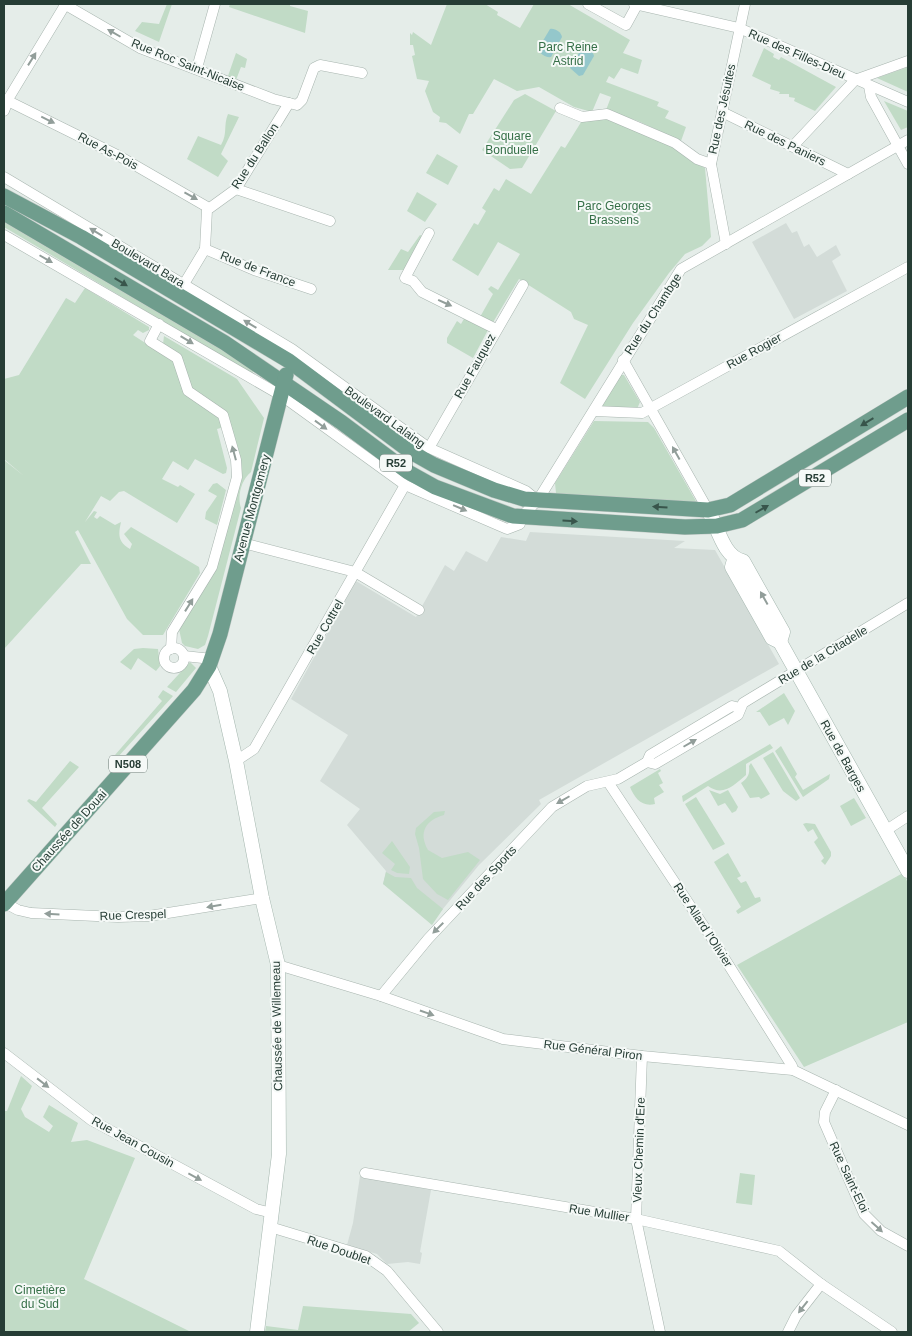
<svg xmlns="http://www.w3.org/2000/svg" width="912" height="1336" font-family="Helvetica,sans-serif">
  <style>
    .built { fill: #d3dcd8 }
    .green { fill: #c1dbc6 }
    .water { fill: #94c7cb }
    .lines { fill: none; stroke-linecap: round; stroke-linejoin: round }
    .street-casing { stroke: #a8b5af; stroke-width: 11 }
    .secondary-casing { stroke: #a5b7af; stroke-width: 15 }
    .primary-casing { stroke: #c2c9c6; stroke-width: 16 }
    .street { stroke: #fff; stroke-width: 10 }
    .secondary { stroke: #fff; stroke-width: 14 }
    .primary { stroke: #6f9d8d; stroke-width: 15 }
    .oneway { fill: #929e9a }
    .oneway2 { fill: #38554b }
    .labels { text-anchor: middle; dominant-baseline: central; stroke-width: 4; stroke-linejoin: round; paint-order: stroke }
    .shield { fill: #f5f9f7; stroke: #64756f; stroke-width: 1 }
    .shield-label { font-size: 11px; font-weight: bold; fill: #263d35 }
    .park-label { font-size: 12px; fill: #356f47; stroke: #f5f9f7 }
    .street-label { font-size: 12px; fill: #263d35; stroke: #f5f9f7 }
  </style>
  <rect width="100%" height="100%" fill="#e5ede9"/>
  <g class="built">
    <path d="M786,223l6,10 5,-2 7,16 5,-3 8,13 19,-12 5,10 -9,6 15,30 -53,28 -42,-77z"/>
    <path d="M530,532l155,9 -11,7 41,2 64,114 -240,136 2,4 -62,61 -37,45 -59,-26 3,-13 -39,-46 13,-16 -40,-28 28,-46 -57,-36 65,-118 60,36 29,-52 9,6 12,-20 21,11 14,-25 25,4z"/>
    <path d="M360,1176l71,14 -11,62 2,1 -2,11 -12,-2 -21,2 -10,-10 -30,-9 6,-22z"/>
  </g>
  <g class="green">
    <path d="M167,4h5l-13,38 -24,-11 7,-9 17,2z"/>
    <path d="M230,4h60v2l18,5 -3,22 -76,-26z"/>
    <path d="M447,4h38l13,8 -1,3 23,13 14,-24h34l62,36 -7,13 19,7 -4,14 -17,-6 -7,11 -5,-3 -3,6 53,20 -2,4 12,5 -4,7 21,9 -5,14 -43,-20 -32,-11 5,-13 -11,-4 -8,19 -18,-5 -35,-20 -22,4 -23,-12 -21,35h-4l-9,20 -14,-11 -7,-1 1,-5 -7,-5 -8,-21 4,-10 -12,-2 -5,-23 3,-1 -2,-10h-3v-12l2,2 1,-3 18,13z"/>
    <path d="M764,48l10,6 -1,3 6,3 2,-3 55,30 -21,24 -21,-10 1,-3 -6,-1v-3h-10l1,-2 -10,-3 1,-4 -19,-9z"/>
    <path d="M236,53l11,6 -2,9 -4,-1 -5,13 -8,-4z"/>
    <path d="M908,67v25l-31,-14z"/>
    <path d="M525,94l31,17 -34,57 -12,1 -28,-19 32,-50z"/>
    <path d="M884,101l24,10v16l-7,3z"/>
    <path d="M228,114l11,3 -18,37 7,7 -10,16 -31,-18 11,-23 23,9c7,-12 2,-19 7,-31z"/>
    <path d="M599,114l70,28 25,20 11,6 6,69 -9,9 -17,8 -16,19 -36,50 -48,76 -25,-16 28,-58 -14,-6 -3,-7 -52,-33 -27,45 -12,-7 13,-23 -5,-5 3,-3 7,4 22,-36 -22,-12 -20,34 -26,-16 22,-37 4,2 8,-14 -4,-3 12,-20 5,3 7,-12 25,15 30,-48 4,2 18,-29z"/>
    <path d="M437,154l21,12 -10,19 -22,-12z"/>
    <path d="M417,192l20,12 -12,18 -18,-11z"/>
    <path d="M4,222l221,130 29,18 -2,4 -248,-147z"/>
    <path d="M420,235l2,1 -5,12 -13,22h-16l13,-21 7,3z"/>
    <path d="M85,288l64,39v3l-6,3 -5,-3 -5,5 40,26 12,33 32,20 7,13 -7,2 10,39 -1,5 -3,1 -28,-15 -7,11 -15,-9 -11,18 16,8 2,-2 15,9 -18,29 -53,-32 -5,1 -9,9 -9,-5 -16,26 9,-11 3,1 -3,5 3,2 3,-3 15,9 6,-3c-3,13 -3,20 9,27l2,-5 -8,-10 7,-7 68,40 1,6 -37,62h-20l-16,-16 -49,-89 -3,2 16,32h-10l-77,85v-189l20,16 -20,-17v-80l15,-4 47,-77 9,5z"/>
    <path d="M465,317l23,13 -15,28 -26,-15v-5l10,-17 4,3z"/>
    <path d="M164,336l73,43 27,39 -13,54c-10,8 -14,25 -10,36l-33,128 -3,9 -7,4 -13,-3 -3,-3 -3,-14 33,-56 28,-96 -14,-66 -34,-22 -29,-45z"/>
    <path d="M621,375h3l16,27 -3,7 -36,-2z"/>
    <path d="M594,421l54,1 6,6 43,75 -136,-5 -5,-5 -1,-10z"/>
    <path d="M217,483l9,7 -9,35 -12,-6 1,-7 11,-16 -9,-5 5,-7z"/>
    <path d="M143,648l15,1 2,17 -4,5 -18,-13 -7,12 -11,-8 14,-13z"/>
    <path d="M190,662l6,6 -20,24 -9,-5z"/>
    <path d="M163,690l10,6 -56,62 -2,-3 47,-54 -4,-4z"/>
    <path d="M784,693l11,18 -7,14 -4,-7 -15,8 -9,-14h-4z"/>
    <path d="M770,744l3,4 -27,16v11c-12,10 -23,22 -38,11l-25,16 -1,-6z"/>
    <path d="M781,746l16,28 -2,3 8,13 27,-16 -1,5 -26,18 -28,-46z"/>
    <path d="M773,752l27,46 -4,3 -13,-10 -20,-33z"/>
    <path d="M70,761l9,6 -37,41 15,16 -2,3 -28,-26 2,-2 7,3z"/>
    <path d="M751,763l19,31 -9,5 -2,-2 -9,1 -9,-15c7,-5 9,-9 8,-17z"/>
    <path d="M660,769l1,2 -3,2 5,10 -4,2 5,7 -10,6 1,6c-13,3 -20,-5 -25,-17z"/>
    <path d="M709,790l11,4 8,-4 10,17 -2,4 -4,2 -7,-10 -7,3z"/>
    <path d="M696,797l29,47 -12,6 -28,-46z"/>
    <path d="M854,798l12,20 -15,8 -11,-20z"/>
    <path d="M445,811l-1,4c-18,5 -26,17 -16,35l14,8 26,-6 12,8 -32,40 -11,-6 -14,-15 -4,-31 -4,-14 1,-6 18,-16z"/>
    <path d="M806,823l9,1 16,28v4l-6,9 -4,-4 3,-3 -10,-16 4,-4 -5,-9 -5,3 -5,-8z"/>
    <path d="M392,841l18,26 -1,7 -12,-1 -6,-3 4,-6 -13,-11z"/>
    <path d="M728,853l13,23 -4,2 4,5 5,-2 9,17 5,-1 1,4 -23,13 -2,-3 5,-4 -27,-45z"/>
    <path d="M386,872l9,5 16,1 6,10 26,21 -11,16 -49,-41z"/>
    <path d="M903,873l5,10v139l-104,45 -67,-102z"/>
    <path d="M21,1076l11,10 -11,23 4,8 24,15 4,-6 -10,-9 6,-12 29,18 -7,19 16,-2 48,18 -51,121 107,53h-187v-221h3z"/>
    <path d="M740,1173l15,2 -3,30 -16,-2z"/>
    <path d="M303,1306l108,8 8,9 -11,9h-143l1,-6 32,4z"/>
  </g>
  <g class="water">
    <path d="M550,29c5,-1 11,3 12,8l-11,20c-5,1 -11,-3 -13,-8z"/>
    <path d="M582,48c5,-1 11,3 12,8l-11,19 -4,1 -9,-8z"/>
  </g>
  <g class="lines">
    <defs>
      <g id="street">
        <path d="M64,4l76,44 133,51 24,6 5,-5 12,-32 6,-3 42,8"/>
        <path d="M588,4l38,21 11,-20"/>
        <path d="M634,4l105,24 169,74"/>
        <path d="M197,68l18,-64"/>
        <path d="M869,86l2,11 37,67"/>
        <path d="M4,99l115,57 90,52"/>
        <path d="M560,108l22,9 25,-3 68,29 22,16 14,5"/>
        <path d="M4,111l6,-15 55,-91"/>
        <path d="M722,112l126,62"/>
        <path d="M793,146l62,-66 53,-19"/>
        <path d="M4,177l288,172 137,99 97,43 11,9"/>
        <path d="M236,189l94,32"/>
        <path d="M429,233l-24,45 8,3 9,11 74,37"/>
        <path d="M4,235l278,161 123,89 102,44 13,-5 1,-7 17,-17 143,-231 227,-129"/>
        <path d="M726,244l-15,-80 34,-160"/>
        <path d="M205,249l49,21 57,19"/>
        <path d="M184,284l21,-35 2,-39 29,-21 53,-86"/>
        <path d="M159,324l-9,17 27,17 11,33 35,24 13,45 1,17 -25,90 -40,65 -1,17"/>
        <path d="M623,360l85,150"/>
        <path d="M594,411l48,2 266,-146"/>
        <path d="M429,448l94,-163"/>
        <path d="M243,543l112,29 64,38"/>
        <circle cx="174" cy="658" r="10"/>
        <path d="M184,656l28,3"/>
        <path d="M236,761l18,-12 151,-264"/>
        <path d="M647,762l8,2 83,-49 5,-12 165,-100"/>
        <path d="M608,782l103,155 81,129 1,4"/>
        <path d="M885,831l23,-15"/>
        <path d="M5,903l13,7 13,3 87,4 31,-1 113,-18"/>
        <path d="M278,965l103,31 122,43 139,17 151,14 115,55"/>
        <path d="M381,996l47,-57 124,-132 35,-21 31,-7 29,-17 3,-7 82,-49 8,2"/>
        <path d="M4,1053l87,67 165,89 16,4"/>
        <path d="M642,1056l-6,163 24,113"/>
        <path d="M836,1090l-11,22 -1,10 40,92 17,17 27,15"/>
        <path d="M365,1173l271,46 143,32 42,33 71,48"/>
        <path d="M270,1227l96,29 21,15 51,61"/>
        <path d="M788,1332l8,-16 25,-32"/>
      </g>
      <g id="secondary">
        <path d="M708,510c10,17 15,47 35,51l40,71 -3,10"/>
        <path d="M734,560l-2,7 40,71 8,4 128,229"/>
        <path d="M209,666l11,25 16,70 26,137 16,67 1,189 -22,178"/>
      </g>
      <g id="primary">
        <path d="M4,196l77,41 208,124 122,91 23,13 60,25 30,9 184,11 22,-5 178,-108"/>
        <path d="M4,213l221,130 116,79 67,50 27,15 78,29 172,11 32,-1 25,-6 166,-100"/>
        <path d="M4,904l190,-214 15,-24 11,-32 66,-259"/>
      </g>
    </defs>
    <use href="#street" class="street-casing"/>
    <use href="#secondary" class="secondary-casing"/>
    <use href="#primary" class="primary-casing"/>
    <use href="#street" class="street"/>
    <use href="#secondary" class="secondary"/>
    <use href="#primary" class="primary"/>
  </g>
  <defs><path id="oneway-solid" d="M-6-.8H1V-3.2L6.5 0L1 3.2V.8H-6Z" transform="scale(1.25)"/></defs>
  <g class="oneway">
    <use href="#oneway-solid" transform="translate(114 33) rotate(-150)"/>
    <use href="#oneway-solid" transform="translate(32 59) rotate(-58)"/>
    <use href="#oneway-solid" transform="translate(48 120) rotate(26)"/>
    <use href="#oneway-solid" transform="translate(191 196) rotate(29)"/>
    <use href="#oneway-solid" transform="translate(96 232) rotate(-149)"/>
    <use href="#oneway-solid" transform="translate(46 259) rotate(30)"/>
    <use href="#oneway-solid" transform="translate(445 303) rotate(24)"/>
    <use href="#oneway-solid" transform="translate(250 324) rotate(-149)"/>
    <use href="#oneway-solid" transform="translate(187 340) rotate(31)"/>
    <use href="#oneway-solid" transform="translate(321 425) rotate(36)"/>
    <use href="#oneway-solid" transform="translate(234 453) rotate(-105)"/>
    <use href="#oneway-solid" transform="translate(676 453) rotate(-119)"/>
    <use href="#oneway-solid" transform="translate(460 508) rotate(23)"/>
    <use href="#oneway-solid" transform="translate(764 598) rotate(-119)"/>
    <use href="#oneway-solid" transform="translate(189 605) rotate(-58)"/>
    <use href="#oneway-solid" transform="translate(690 743) rotate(-30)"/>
    <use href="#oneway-solid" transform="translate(563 800) rotate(150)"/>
    <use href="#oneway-solid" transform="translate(214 906) rotate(170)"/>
    <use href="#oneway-solid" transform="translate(52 914) rotate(-177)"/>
    <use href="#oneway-solid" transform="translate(438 928) rotate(135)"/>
    <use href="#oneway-solid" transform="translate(427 1013) rotate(19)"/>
    <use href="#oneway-solid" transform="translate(43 1083) rotate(38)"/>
    <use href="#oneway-solid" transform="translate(195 1177) rotate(28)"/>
    <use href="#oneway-solid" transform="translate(877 1227) rotate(42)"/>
    <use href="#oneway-solid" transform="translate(803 1307) rotate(128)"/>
  </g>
  <g class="oneway2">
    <use href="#oneway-solid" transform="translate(121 282) rotate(31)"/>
    <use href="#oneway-solid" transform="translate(867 422) rotate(149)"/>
    <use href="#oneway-solid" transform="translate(660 507) rotate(-176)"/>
    <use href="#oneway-solid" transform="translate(762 509) rotate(-30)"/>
    <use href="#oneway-solid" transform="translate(570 521) rotate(3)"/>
  </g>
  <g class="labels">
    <g class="shield">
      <rect x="380" y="454.5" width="32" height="17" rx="4"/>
      <rect x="799" y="469.5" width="32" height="17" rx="4"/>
      <rect x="109" y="755.5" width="38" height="17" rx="4"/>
    </g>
    <g class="shield-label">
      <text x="396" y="463">R52</text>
      <text x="815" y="478">R52</text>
      <text x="128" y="764">N508</text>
    </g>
    <g class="park-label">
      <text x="568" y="47">Parc Reine<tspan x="568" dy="14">Astrid</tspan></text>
      <text x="512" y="136">Square<tspan x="512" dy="14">Bonduelle</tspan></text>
      <text x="614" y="206">Parc Georges<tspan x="614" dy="14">Brassens</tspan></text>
      <text x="40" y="1290">Cimetière<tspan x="40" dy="14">du Sud</tspan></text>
    </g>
    <g class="street-label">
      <text transform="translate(797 54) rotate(24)">Rue des Filles-Dieu</text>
      <text transform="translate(188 65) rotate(22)">Rue Roc Saint-Nicaise</text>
      <text transform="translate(722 109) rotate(-78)">Rue des Jésuites</text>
      <text transform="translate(785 143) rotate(26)">Rue des Paniers</text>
      <text transform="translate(108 151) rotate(28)">Rue As-Pois</text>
      <text transform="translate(255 156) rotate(-57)">Rue du Ballon</text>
      <text transform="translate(148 263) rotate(31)">Boulevard Bara</text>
      <text transform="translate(258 269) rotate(21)">Rue de France</text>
      <text transform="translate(653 314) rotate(-57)">Rue du Chambge</text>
      <text transform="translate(754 351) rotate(-29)">Rue Rogier</text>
      <text transform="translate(475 366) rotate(-61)">Rue Fauquez</text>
      <text transform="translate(385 417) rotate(36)">Boulevard Lalaing</text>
      <text transform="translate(252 508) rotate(-75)">Avenue Montgomery</text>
      <text transform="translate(325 627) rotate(-60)">Rue Cottrel</text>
      <text transform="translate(823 655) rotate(-31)">Rue de la Citadelle</text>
      <text transform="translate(843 756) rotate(61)">Rue de Barges</text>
      <text transform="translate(69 831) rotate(-48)">Chaussée de Douai</text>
      <text transform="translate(486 878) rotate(-47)">Rue des Sports</text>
      <text transform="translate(133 915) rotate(-2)">Rue Crespel</text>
      <text transform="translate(703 925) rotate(57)">Rue Allard l'Olivier</text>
      <text transform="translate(277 1026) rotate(-91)">Chaussée de Willemeau</text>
      <text transform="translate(593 1050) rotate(7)">Rue Général Piron</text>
      <text transform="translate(133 1142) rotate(29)">Rue Jean Cousin</text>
      <text transform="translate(639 1150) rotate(-88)">Vieux Chemin d'Ere</text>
      <text transform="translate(849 1177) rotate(65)">Rue Saint-Eloi</text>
      <text transform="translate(599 1213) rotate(9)">Rue Mullier</text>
      <text transform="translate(339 1250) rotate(19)">Rue Doublet</text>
    </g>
  </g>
  <rect width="912" height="1336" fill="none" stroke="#263d35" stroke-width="10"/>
</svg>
